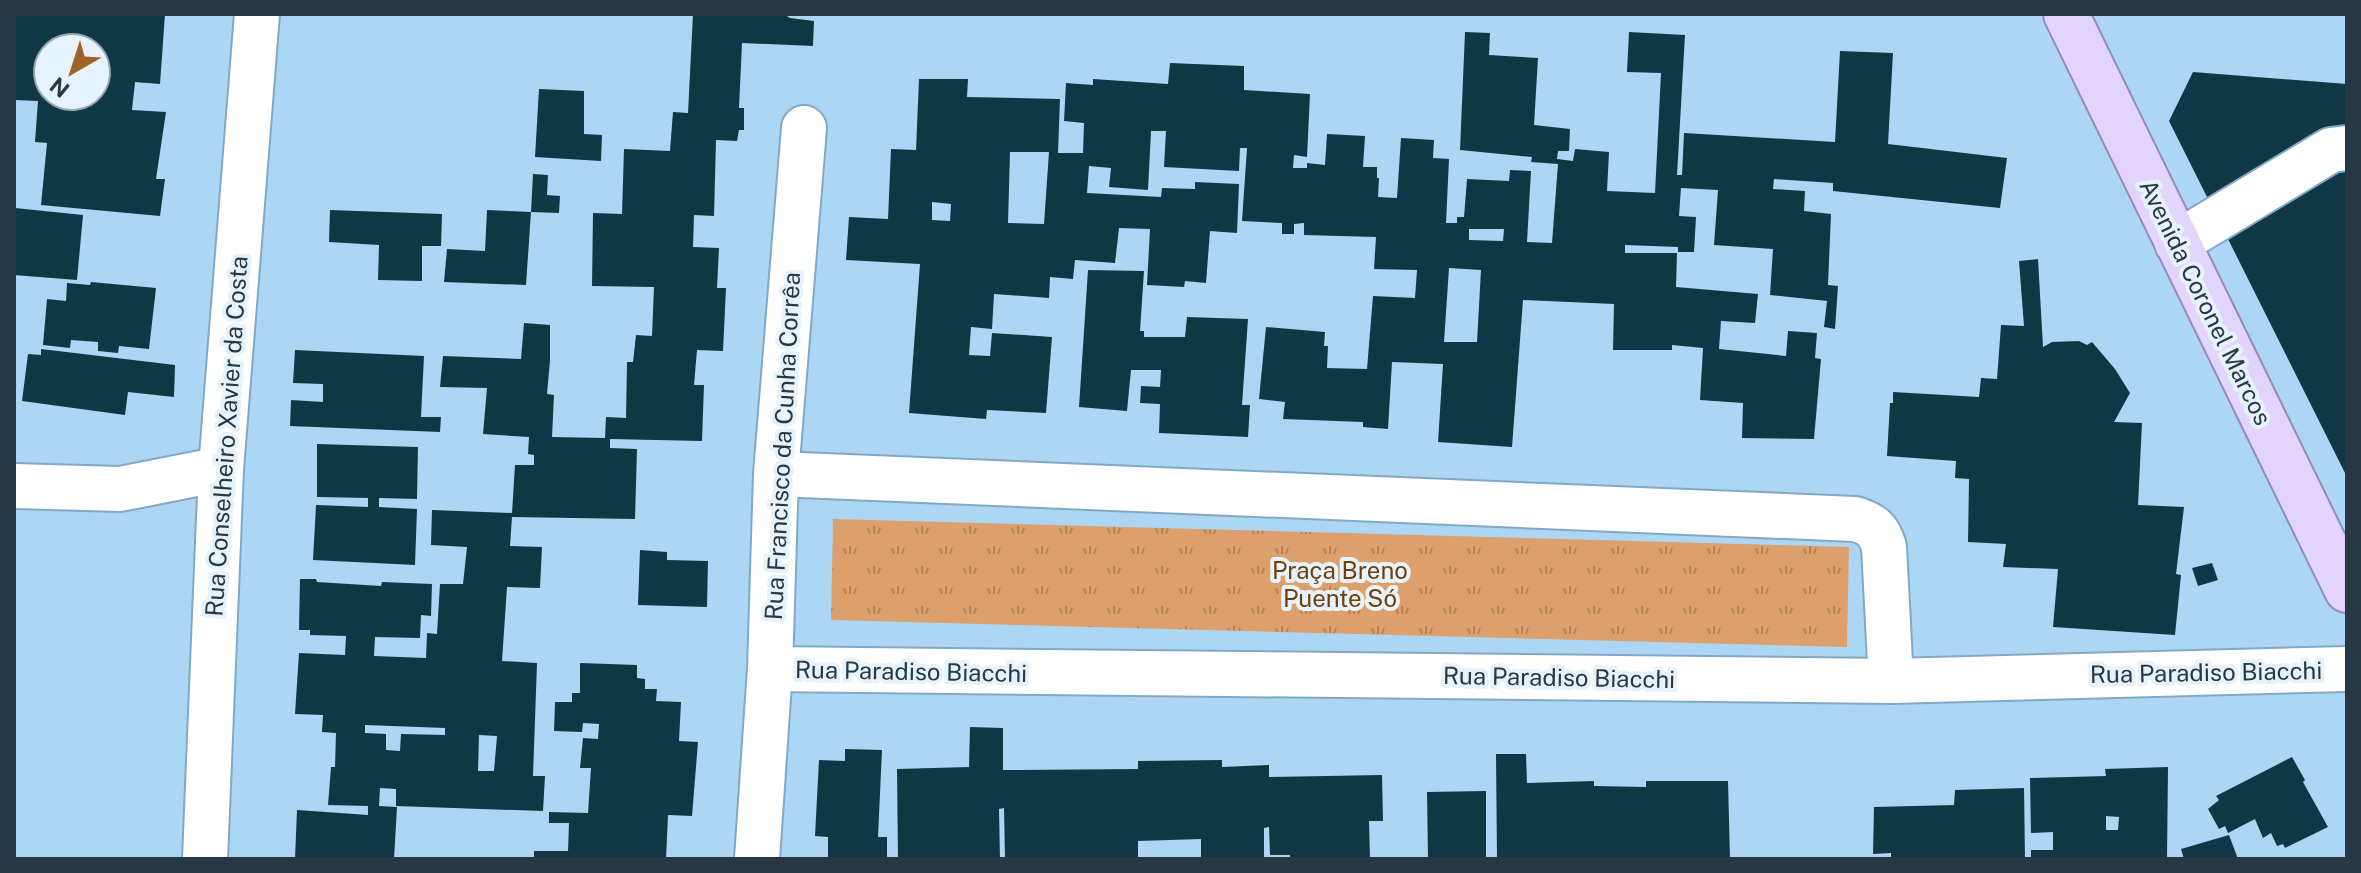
<svg xmlns="http://www.w3.org/2000/svg" width="2361" height="873" font-family="'Public Sans',sans-serif">
  <style>
    .park { fill: url(#park-tufts) }
    .building { fill: #103844; fill-rule: evenodd }
    .lines { fill: none; stroke-linecap: round; stroke-linejoin: round }
    .minor-casing { stroke: #81a9c6; stroke-width: 48 }
    .major-casing { stroke: #948bba; stroke-width: 48 }
    .minor { stroke: #fff; stroke-width: 44 }
    .major { stroke: #e2d4fc; stroke-width: 44 }
    .labels { text-anchor: middle; dominant-baseline: central; stroke-width: 8; stroke-linejoin: round; paint-order: stroke }
    .street-label { font-size: 24px; fill: #273844; stroke: #e7f3fc }
    .park-label { font-size: 24px; fill: #6f3e09; stroke: #e7f3fc }
  </style>
  <defs>
    <pattern id="park-tufts" width="24" height="20" patternUnits="userSpaceOnUse" patternTransform="scale(2)"><rect width="24" height="20" fill="#dda06c"/><path d="M3 7l-1-3M5 7V3M7 7l1-3M15 17l-1-3M17 17v-4M19 17l1-3" fill="none" stroke="#b3835a"/></pattern>
  </defs>
  <rect width="100%" height="100%" fill="#add6f5"/>
  <path class="park" d="M833,519l1016,28 -2,100 -1016,-27z"/>
  <g class="building">
    <path d="M14,14h151l-5,70 -25,-2 -3,28 34,2 -10,67h9l-5,37 -119,-11 6,-62 -12,-1 3,-41 -24,-1zM48,48h48v48h-48z"/>
    <path d="M693,14h91l6,4 24,3 -1,25 -71,-3 -3,65h5v22h-5l-2,11 -21,-1 -2,76 -20,-1 -1,32 26,1 -2,40h9l-3,63 -26,-1 -3,35h10l-2,56 -92,-2v9l27,1 -2,70 -123,-2 -2,29 32,1 -2,41 -33,-1 -5,74 35,2 -4,113h12l-2,35 -147,-5v-17l-16,-1 -1,18 18,1 -3,52h-99l2,-49 71,5v-9l-40,-1 3,-38h4l1,-34 -14,-1 1,-17 -28,-1 4,-61 46,2 1,-19 -36,-1v-5h-11l1,-51h16l1,3 64,4 1,-4 50,2 -1,32 -10,-1 -1,23 -45,-1 -1,19 52,2 1,-25 10,1 3,-50h23l4,-37 -36,-2 1,-35 80,3 3,-48h19v-10l-6,-1 1,-17 -46,-3 4,-46 -47,-1 3,-31 78,3 3,-36 26,2v35l-3,34 7,1 -2,42 53,1 1,-21 20,1 1,-56h6l3,-27 16,1 2,-49 -62,-1 1,-73 29,1 2,-65 46,2 3,-39 15,1zM365,725l80,3v7l-44,-1 -1,17 -14,-1v-16l-21,-1zM479,735l18,1 -3,35h-16z"/>
    <path d="M1465,32l25,1 -1,22 49,3 -4,67 36,4 -1,22h-11l-1,8 16,2 2,-12 34,3 -2,39 48,2 6,-120 -34,-1 2,-40 56,3 -8,140h5l2,-42 151,9 5,-91 53,2 -5,91 119,14 -7,50 -167,-17v-8l-59,-4 -1,10 32,2 -1,20 27,3 -3,71 10,1 -3,43 -11,-2 3,-26 -57,-6 3,-46 -59,-4 4,-55 -37,-2 -2,28 17,1 -2,35h-16v-5l-53,-2v8h52l-1,34 82,7 -3,29 -34,-2 -2,28 67,7 2,-25 29,2 -2,25 6,1 -7,80 -72,-1 1,-35 -43,-3 3,-52 -31,-3v5h-59l1,-46 -91,-4 -11,147 -74,-5 5,-78 -51,-2 -4,67 -25,-2v-5l-80,-3 2,-17 -26,-3 7,-72 59,5 -1,14h4l-1,22 40,1 6,-73 42,2 2,-28 -43,-1 2,-32 -72,-2v-12l-10,1v10h-12v-11l-40,-2 5,-73h-7l-1,23 -75,-4 2,-36h-15l-3,59 -39,-3 2,-19 -22,-2 -2,27 74,4 1,-9 33,1v-7l44,2 -2,49 -27,-2 -4,52 -21,-2 -1,6 -37,-2 3,-56 -31,-1 -4,35 -40,-3 -2,19 -23,-2 -1,21 -55,-4 -2,35 -21,-2 -2,28 21,1 2,-23 60,4 -6,76 -59,-3 -1,9 -77,-6 11,-149 -74,-4 3,-43 39,2 3,-70 25,1 3,-71h49l-1,18 93,2 -2,54h25l1,-30 -20,-2 2,-38 27,2v-6l75,5 2,-21 74,3v24l66,4 -3,63 -13,-2 -1,13h14v-5l18,2 2,-31 38,2 -2,31h14v11h2l-1,19 19,1 4,-60 33,2 -1,18 16,1 -3,64h11v-6h7l3,-38 42,2 1,-11 21,1 -4,71 25,1 6,-79 -27,-2 1,-5 -72,-7zM1010,152h39l-5,72 -36,-1zM932,202l19,2 -1,17 -18,-1zM1469,229h35l-1,12 -34,-1zM1449,268l32,2 -4,72h-33z"/>
    <path d="M2193,72l154,12v393l-178,-356z"/>
    <path d="M539,89l45,2v43l18,1 -1,26 -66,-4z"/>
    <path d="M533,174l15,1 -1,20 13,1 -1,17 -28,-1z"/>
    <path d="M15,208l68,7 -6,65 -63,-5z"/>
    <path d="M330,210l112,4 -1,32h-19v35l-44,-1 1,-35 -50,-3z"/>
    <path d="M487,210l44,2 -5,73 -82,-3 3,-33 38,2z"/>
    <path d="M2038,259l5,88 9,-5 27,-1 8,4 5,-3 23,27 15,24 -16,29 28,1 -4,82 46,2 -8,67 5,1 -6,60 -122,-8 5,-58 -55,-2 3,-23 -38,-2 1,-63 -14,-1 1,-17 -69,-5 3,-53h3v-11l86,5 2,-19 16,1 4,-54 23,1 -5,-65z"/>
    <path d="M1088,270l56,1 -4,60h4v6h41l2,-20 61,2 -6,86h8l-2,32 -89,-4 1,-29 -20,-1 1,-17 19,1 1,-17h-30l-4,41 -48,-4z"/>
    <path d="M91,282l65,6 -7,61 -30,-3 -1,7 -20,-2v-9l-27,-2 -1,8 -27,-3 4,-46 19,2 1,-18 23,2z"/>
    <path d="M41,349l134,16 -1,32 -46,-5 -3,23 -103,-14 6,-47 13,1z"/>
    <path d="M295,350l129,6 -3,61h20l-1,15 -150,-6 1,-26 32,2v-18l-30,-1z"/>
    <path d="M317,444l101,3 -1,52 -38,-1v9l38,2 -2,56 -102,-5 3,-55 52,2v-9l-51,-1z"/>
    <path d="M640,550l27,2v8l41,1 -1,46 -69,-2z"/>
    <path d="M2212,563l6,17 -20,6 -6,-18z"/>
    <path d="M580,663l57,2v13l8,1v10h12l-1,12 25,1 -2,39 19,1 -6,74 -24,-1 -2,44h-132v-8h34l1,-28h-20v-11l39,1 3,-45h-11l3,-30 15,1 1,-15 -16,-1 -1,9 -28,-1 1,-29h17v-9h8z"/>
    <path d="M970,727l33,1v42l135,-1v-8l84,-1v7l47,-2v12l113,-2 1,46h-14l1,38h-80v-4h-20l-1,-28 -5,1v31h-63v-20l-63,2v18h-133l-1,-51 -5,1 1,50h-102l-1,-90 72,-2z"/>
    <path d="M845,749l37,1 -4,87h9v22h-59v-22l-13,-1 4,-76 26,1z"/>
    <path d="M1496,754h30l1,29 67,-2v5l52,1v-6h82l2,78h-233z"/>
    <path d="M2292,757l13,23 -2,2 25,45 -43,21 -2,-4 -6,2 -6,-13 -8,5 -8,-19 -27,14 -3,-7 -6,3 -11,-20 11,-9 -3,-4z"/>
    <path d="M2168,767l-1,92h-136v-9h22v-18l-22,1 -1,-55 76,-2 -1,-7zM2106,816l13,1 -1,13h-12z"/>
    <path d="M2024,788l1,71h-134v-6l-18,1 1,-47 80,-2 1,-15z"/>
    <path d="M1486,791v68h-58l-1,-67z"/>
    <path d="M2229,835l9,24h-54l-3,-10z"/>
  </g>
  <g class="lines">
    <defs>
      <g id="minor">
        <path d="M2177,243l154,-93 16,-2"/>
        <path d="M776,474l1079,45c17,5 24,11 29,28l7,134"/>
        <path d="M14,486l106,3 101,-20"/>
        <path d="M770,669l1121,12 456,-12"/>
        <path d="M205,859l16,-390 36,-455"/>
        <path d="M757,859l13,-190 6,-195 28,-346"/>
      </g>
      <path id="major" d="M2066,14l281,576"/>
    </defs>
    <use href="#minor" class="minor-casing"/>
    <use href="#major" class="major-casing"/>
    <use href="#minor" class="minor"/>
    <use href="#major" class="major"/>
  </g>
  <g class="labels">
    <g class="street-label">
      <text transform="translate(2206 302) rotate(64)">Avenida Coronel Marcos</text>
      <text transform="translate(226 436) rotate(-86)">Rua Conselheiro Xavier da Costa</text>
      <text transform="translate(782 446) rotate(-87)">Rua Francisco da Cunha Corrêa</text>
      <text transform="translate(911 671) rotate(1)">Rua Paradiso Biacchi</text>
      <text transform="translate(2206 672) rotate(-1)">Rua Paradiso Biacchi</text>
      <text transform="translate(1559 677) rotate(1)">Rua Paradiso Biacchi</text>
    </g>
    <g class="park-label">
      <text x="1340" y="570">Praça Breno<tspan x="1340" dy="28">Puente Só</tspan></text>
    </g>
  </g>
  <rect width="2361" height="873" fill="none" stroke="#273844" stroke-width="32"/>
  <g transform="translate(72 72) rotate(219)"><circle r="38" fill="#e7f3fc" stroke="#9aa8b2" stroke-width="2"/>
  <path d="M0-6L14 30L0 20L-14 30Z" fill="#9f6226"/>
  <text y="-12" font-size="22" font-weight="bold" text-anchor="middle" fill="#273844">N</text>
  </g>
</svg>
